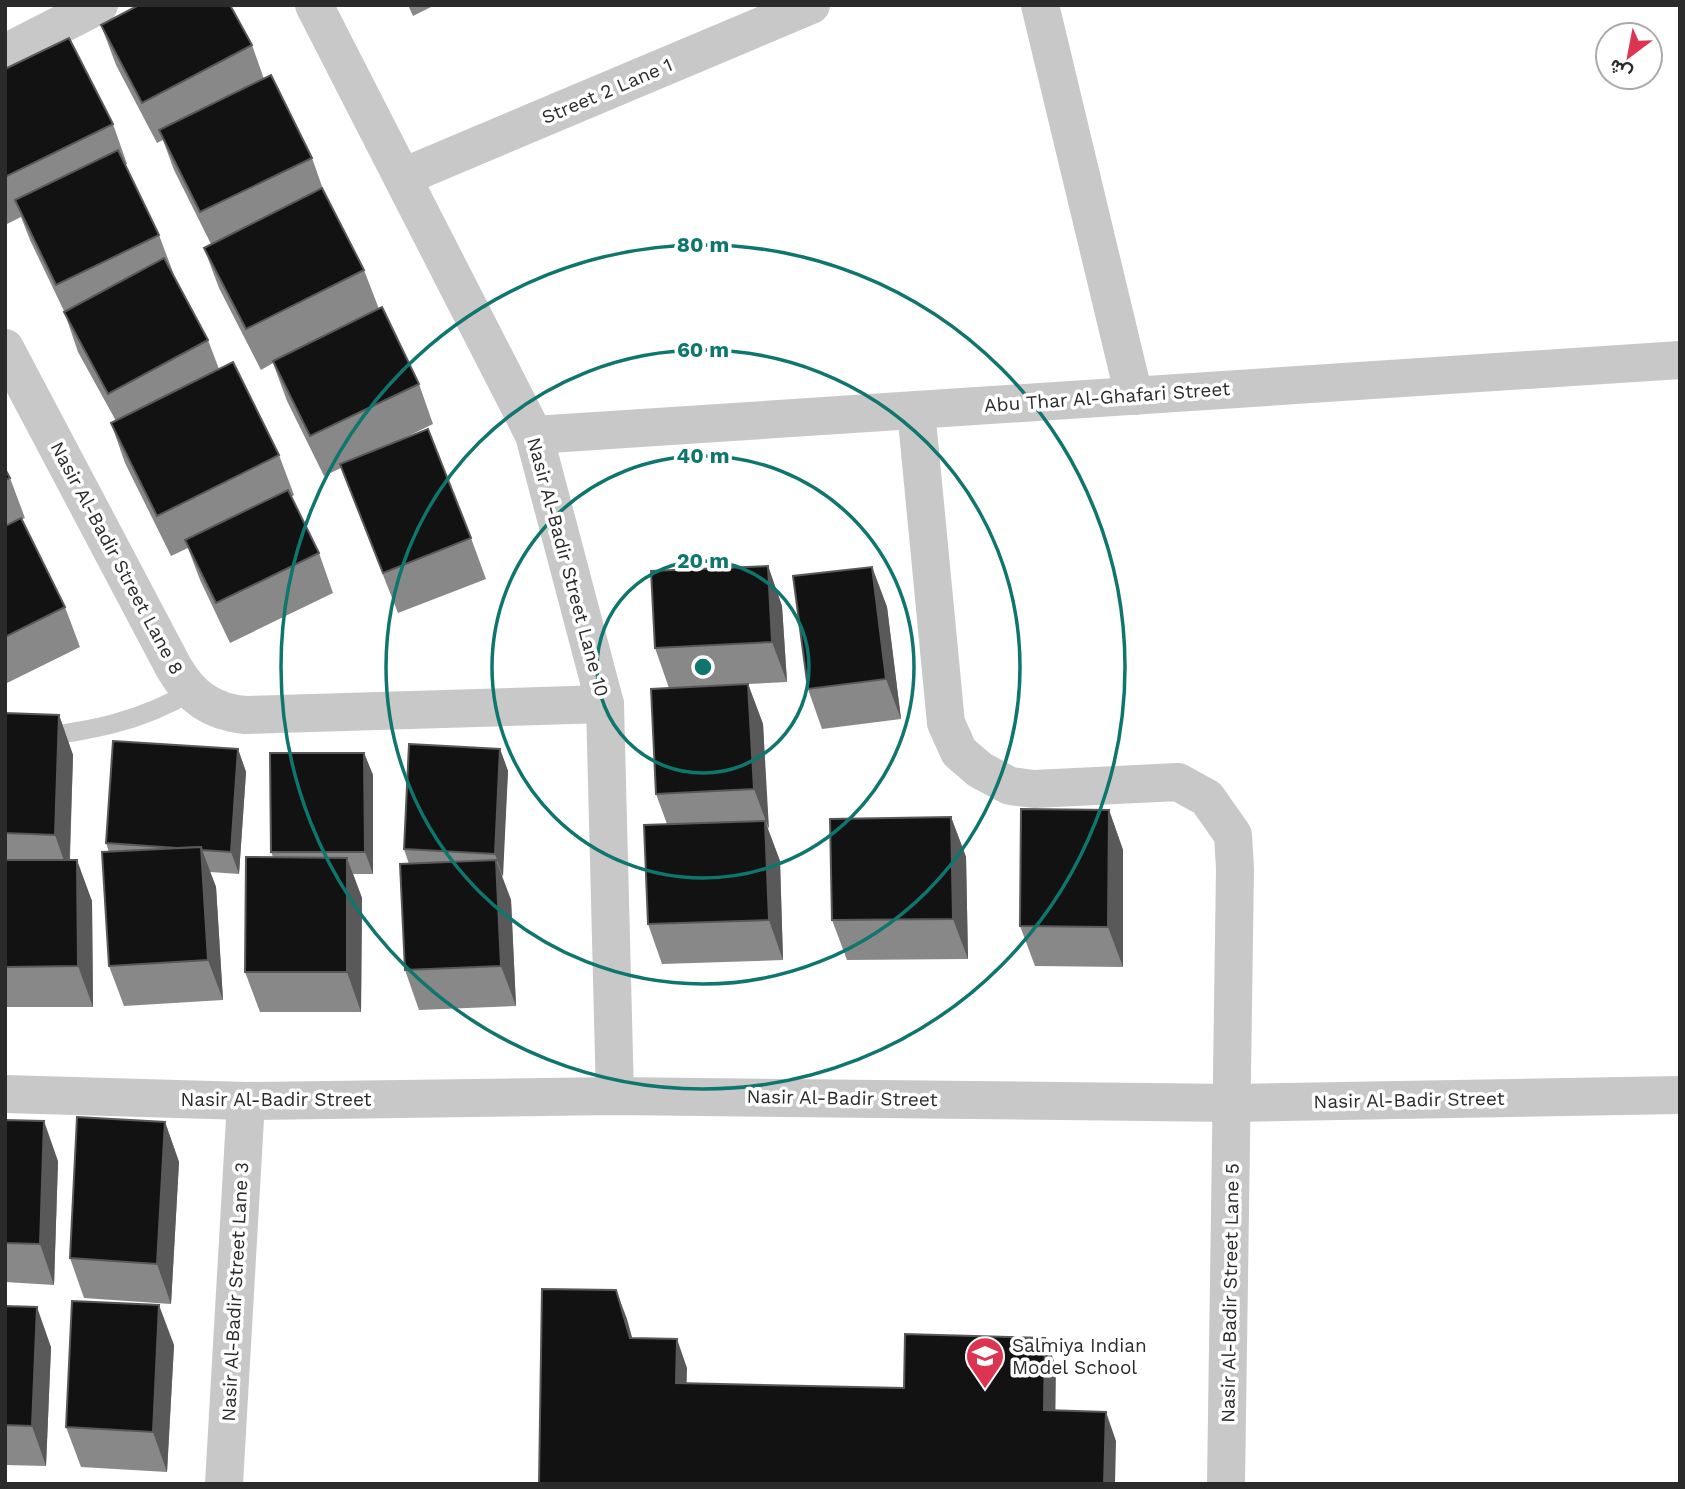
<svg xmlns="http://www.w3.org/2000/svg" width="1685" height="1489" font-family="'Work Sans',Vazirmatn,sans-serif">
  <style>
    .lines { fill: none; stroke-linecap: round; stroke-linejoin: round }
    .service { stroke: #c8c8c8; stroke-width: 19 }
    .minor { stroke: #c8c8c8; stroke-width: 38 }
    .wall { fill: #888 }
    .shaded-wall { fill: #595959 }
    .building { fill: #121212; stroke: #595959; stroke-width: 2 }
    .ring { fill: none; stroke: #0f766e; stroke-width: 3.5 }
    .labels { text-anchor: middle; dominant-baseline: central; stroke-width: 7; stroke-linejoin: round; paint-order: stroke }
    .street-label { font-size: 19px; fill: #2b2b2b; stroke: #fff }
    .poi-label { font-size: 19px; fill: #2b2b2b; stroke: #fff; text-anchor: start }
    .centre { fill: #0f766e; stroke: #fff; stroke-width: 3.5 }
    .ring-label { font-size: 21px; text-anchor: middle; font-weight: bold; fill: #0f766e; stroke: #fff; stroke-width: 7; stroke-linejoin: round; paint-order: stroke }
  </style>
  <rect width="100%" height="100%" fill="#fff"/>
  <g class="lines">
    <path class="service" d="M5,743c68,-11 125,-15 185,-51"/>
    <g class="minor">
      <path d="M314,5l220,430 71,269 10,392"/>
      <path d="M1040,5l94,391"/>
      <path d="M5,53l94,-48"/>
      <path d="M403,177l408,-172"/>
      <path d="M5,348l169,320c17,29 38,44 71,47l360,-11"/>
      <path d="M916,410l30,313 13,29 21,18 30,16 24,3 144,-7 29,16 26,37 2,34 -9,615"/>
      <path d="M534,435l1146,-75"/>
      <path d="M5,1094l241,7 369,-5 619,7 446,-8"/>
      <path d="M224,1484l22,-383"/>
    </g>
  </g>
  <g class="wall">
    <path d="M408,5h27l-22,11z"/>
    <path d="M101,25l151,20 12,34 48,79 12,34 40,78 15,39 40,75 14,40 -37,18 75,96 15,41 -88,34 -57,-145 -17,8 -37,-75 -14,-38 -12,7 -42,-82 -15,-40 7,-4 -37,-74 -11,-30 -6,3 -41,-78z"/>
    <path d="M5,69l108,55 14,40 -2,1 34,70 15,40h-1l35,65 11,29 60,86 15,40 -3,2 28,56 14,40 -103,50 -30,-63 -12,-32 -17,8 -46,-93 -14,-40 5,-2 -38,-69 -14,-41 -34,-71 -9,-23 -16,8z"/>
    <path d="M5,469l5,9 15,40 -4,2 44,87 15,40 -75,37z"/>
    <path d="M768,566l14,40 5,76 -39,2 15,40 5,105 12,32 3,99 -121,4 -14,-40 19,-100 -11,-30 13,-106 -14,-40z"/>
    <path d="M872,567l15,40 14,112 -79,10 -14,-40z"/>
    <path d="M5,713l54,2 14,40 -3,105 22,41 1,106h-88z"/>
    <path d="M238,749l8,23 -7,102 -29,-2 6,15 7,113 -99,6 -15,-40v-114l-3,-9z"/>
    <path d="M500,749l8,22 -6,106 9,23 5,106 -97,4 -14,-40 4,-106 -5,-15z"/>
    <path d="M364,753l9,22v99h-20l9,24 -1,114h-101l-15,-40 28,-115 -2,-5z"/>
    <path d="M1109,810l14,40v117l-88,-1 -15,-40z"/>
    <path d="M951,817l15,40 2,102 -121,1 -15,-40z"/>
    <path d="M5,1120l53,41 -4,124 -49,-3z"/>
    <path d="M165,1122l14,40 -8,142 -87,-6 -14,-40z"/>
    <path d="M5,1306l46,41 -5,119 -41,-1z"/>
    <path d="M174,1345l-7,127 -86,-5 -15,-40z"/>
  </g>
  <g class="shaded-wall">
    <path d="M768,566l14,40 5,76 -15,-40z"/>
    <path d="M872,567l15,40 14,112 -15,-40z"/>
    <path d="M748,684l15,40 6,105 -15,-40z"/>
    <path d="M59,715l14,40 -4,120 -14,-40z"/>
    <path d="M238,749l8,23 -7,102 -8,-22z"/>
    <path d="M500,749l8,22 -5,106 -8,-23z"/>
    <path d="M364,753l9,22v99l-8,-22z"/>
    <path d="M1109,810l14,40v117l-15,-40z"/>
    <path d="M951,817l15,40 2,102 -15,-40z"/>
    <path d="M765,821l15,40 3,99 -14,-40z"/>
    <path d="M201,847l15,40 7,113 -15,-40z"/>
    <path d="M347,858l15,40 -1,114 -14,-40z"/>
    <path d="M77,860l15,41 1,106 -15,-41z"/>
    <path d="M496,860l15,40 5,106 -15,-40z"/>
    <path d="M44,1121l14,40 -4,124 -14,-41z"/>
    <path d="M165,1122l14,40 -8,142 -14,-40z"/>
    <path d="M616,1290l11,29 13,47 -10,-28z"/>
    <path d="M159,1305l15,40 -7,127 -14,-40z"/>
    <path d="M37,1307l14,40 -5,119 -14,-40z"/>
    <path d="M1045,1338l11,28 -1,73 -11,-29z"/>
    <path d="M677,1339l10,29 -1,44 -10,-29z"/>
    <path d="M1106,1412l10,29 -1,43h-11z"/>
  </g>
  <g class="building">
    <path d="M139,5h91l22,40 -110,58 -41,-78z"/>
    <path d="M69,38l44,86 -108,53v-108z"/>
    <path d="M271,75l41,83 -112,54 -41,-82z"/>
    <path d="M118,150l41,85 -103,50 -41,-85z"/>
    <path d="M322,188l42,82 -118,59 -42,-81z"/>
    <path d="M164,258l44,82 -100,54 -44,-82z"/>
    <path d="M382,307l37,77 -109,52 -37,-75z"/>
    <path d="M233,362l46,93 -122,61 -46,-93z"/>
    <path d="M428,429l43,109 -88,35 -43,-109z"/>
    <path d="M5,469l5,9 -5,2z"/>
    <path d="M288,490l31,63 -103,50 -31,-63z"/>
    <path d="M21,518l44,89 -60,30v-111z"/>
    <path d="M768,566l4,76 -117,6 -4,-77z"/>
    <path d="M872,567l14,112 -78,10 -15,-113z"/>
    <path d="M748,684l6,105 -98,5 -5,-105z"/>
    <path d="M5,713l54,2 -4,120 -50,-2z"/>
    <path d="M113,741l125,8 -7,103 -29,-2 -1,-3 -24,1 -71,-5z"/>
    <path d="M409,744l91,5 -5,105 -91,-5z"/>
    <path d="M270,753h94l1,99h-94z"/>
    <path d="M1021,809l88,1 -1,117 -88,-1z"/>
    <path d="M951,817l2,102 -121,1 -2,-101z"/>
    <path d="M765,821l4,99 -121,4 -4,-99z"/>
    <path d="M201,847l7,113 -99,6 -7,-114z"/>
    <path d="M246,857l101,1v114h-102z"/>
    <path d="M5,860h72l1,106 -73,1z"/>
    <path d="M496,860l5,106 -96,4 -5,-106z"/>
    <path d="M77,1117l88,5 -8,142 -87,-6z"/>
    <path d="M5,1120l39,1 -4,123 -35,-1z"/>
    <path d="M542,1289l74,1 14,48 47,1 -1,44 228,5 1,-54 140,4 -1,72 62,2 -2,72h-565z"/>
    <path d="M72,1301l87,4 -6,127 -87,-5z"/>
    <path d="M5,1306l32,1 -5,119 -27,-1z"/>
  </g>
  <g class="ring">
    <circle cx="703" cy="667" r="106"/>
    <circle cx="703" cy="667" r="211"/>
    <circle cx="703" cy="667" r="317"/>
    <circle cx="703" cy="667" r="422"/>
  </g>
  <defs>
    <symbol id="school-pin" viewBox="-11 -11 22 30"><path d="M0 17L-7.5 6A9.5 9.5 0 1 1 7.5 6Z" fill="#dc3451" stroke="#fff"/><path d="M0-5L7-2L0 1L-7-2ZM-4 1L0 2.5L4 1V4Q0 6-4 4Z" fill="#fff"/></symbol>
  </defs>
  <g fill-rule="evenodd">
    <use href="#school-pin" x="963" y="1334" width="44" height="60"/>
  </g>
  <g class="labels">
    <g class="street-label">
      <text transform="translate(607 91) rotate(-23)">Street 2 Lane 1</text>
      <text transform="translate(1107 397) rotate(-4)">Abu Thar Al-Ghafari Street</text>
      <text transform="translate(117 558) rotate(62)">Nasir Al-Badir Street Lane 8</text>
      <text transform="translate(568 567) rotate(75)">Nasir Al-Badir Street Lane 10</text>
      <text transform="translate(842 1098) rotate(1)">Nasir Al-Badir Street</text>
      <text x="276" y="1099">Nasir Al-Badir Street</text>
      <text transform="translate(1409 1100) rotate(-1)">Nasir Al-Badir Street</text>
      <text transform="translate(235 1292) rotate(-87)">Nasir Al-Badir Street Lane 3</text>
      <text transform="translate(1230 1293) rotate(-89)">Nasir Al-Badir Street Lane 5</text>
    </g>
    <g class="poi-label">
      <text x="1012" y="1345">Salmiya Indian<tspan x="1012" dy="22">Model School</tspan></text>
    </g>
  </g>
  <circle cx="703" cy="667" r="10" class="centre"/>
  <g class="ring-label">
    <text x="703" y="252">80 m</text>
    <text x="703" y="357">60 m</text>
    <text x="703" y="463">40 m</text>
    <text x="703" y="568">20 m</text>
  </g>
  <rect width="1685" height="1489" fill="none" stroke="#2b2b2b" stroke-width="14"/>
  <g transform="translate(1629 56) rotate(212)"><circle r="33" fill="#ffffff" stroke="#aaaaaa" stroke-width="2"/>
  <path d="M0-5L12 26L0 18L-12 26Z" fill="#dc3451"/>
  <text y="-10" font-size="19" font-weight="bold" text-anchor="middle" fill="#2b2b2b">ش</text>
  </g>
</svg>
